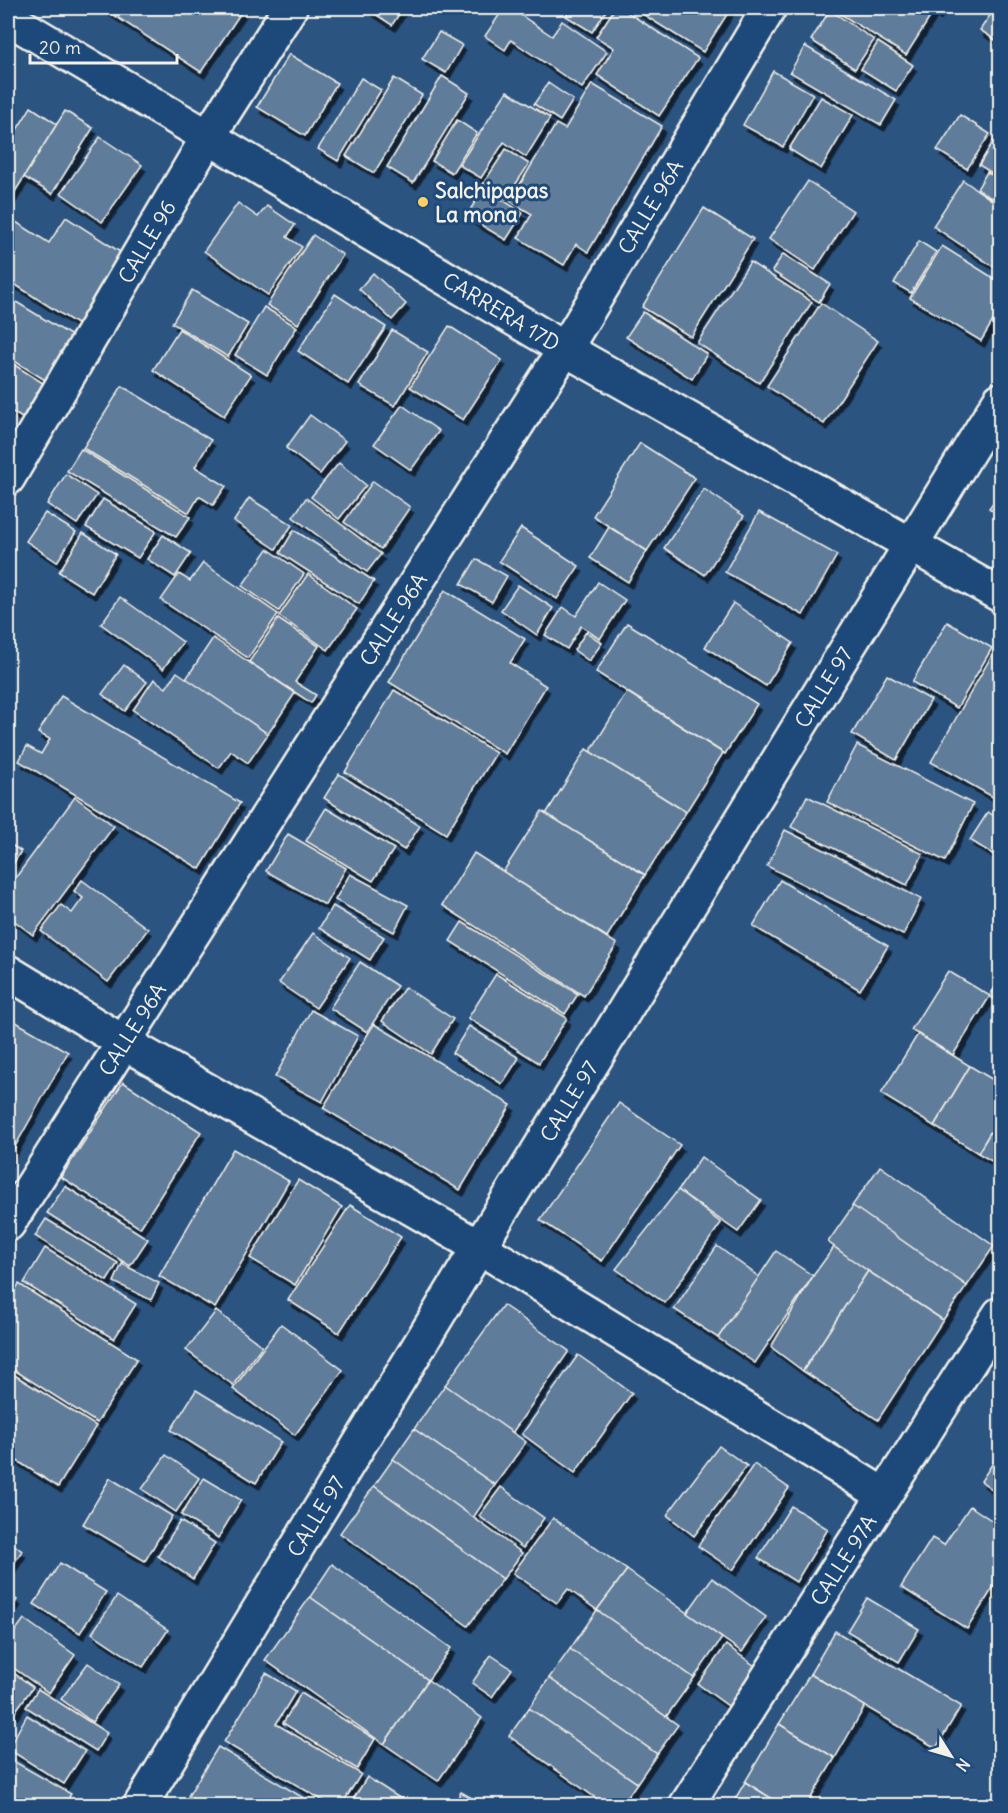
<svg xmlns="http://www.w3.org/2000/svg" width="1008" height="1813" font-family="Delius,sans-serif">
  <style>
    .building { fill: #5e7b9a; stroke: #f4f1e8; stroke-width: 1.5; filter: url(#shadow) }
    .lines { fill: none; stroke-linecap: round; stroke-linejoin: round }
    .minor-casing { stroke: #f4f1e8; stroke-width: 38 }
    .minor { stroke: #1f4a7a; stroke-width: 33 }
    .poi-dot { fill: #ffd166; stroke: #1f4a7a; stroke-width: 2 }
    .labels { text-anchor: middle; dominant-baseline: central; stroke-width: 6; stroke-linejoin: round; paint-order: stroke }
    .poi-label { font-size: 21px; font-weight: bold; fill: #f4f1e8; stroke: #1f4a7a; text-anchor: start }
    .street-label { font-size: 21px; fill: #f4f1e8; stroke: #1f4a7a }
  </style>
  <defs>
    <filter id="shadow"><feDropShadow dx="3.5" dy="6" stdDeviation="0" flood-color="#0009"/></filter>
  </defs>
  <rect width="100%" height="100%" fill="#2c5481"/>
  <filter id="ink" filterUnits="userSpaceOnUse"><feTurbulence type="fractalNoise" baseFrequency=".0167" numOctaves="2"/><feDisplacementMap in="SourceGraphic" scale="12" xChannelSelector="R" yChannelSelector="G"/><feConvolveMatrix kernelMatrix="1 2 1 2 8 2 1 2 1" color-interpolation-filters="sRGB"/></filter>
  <g filter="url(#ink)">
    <g class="building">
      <path d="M103,8h141l-43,64z"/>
      <path d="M366,8h37l-11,17z"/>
      <path d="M504,8h6l42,28 10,-15 45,31 -25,36 -71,-48 -6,10 -20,-14z"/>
      <path d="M572,8h36l-16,24 -26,-16z"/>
      <path d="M615,8h6l77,50 -39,58 -62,-41 17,-27 -18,-11z"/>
      <path d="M633,8h98l-28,44z"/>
      <path d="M831,8h97l6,3 -28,44z"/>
      <path d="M928,8h13l-4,6z"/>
      <path d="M995,8h5v35l-20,-13z"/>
      <path d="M830,10l44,30 -19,29 -44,-29z"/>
      <path d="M439,32l23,13 -16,28 -24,-14z"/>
      <path d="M878,42l35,23 -17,26 -35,-22z"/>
      <path d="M805,46l91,54 -15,25 -91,-53z"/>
      <path d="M289,54l48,29 -32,53 -48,-29z"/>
      <path d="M773,71l40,23 -30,53 -40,-22z"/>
      <path d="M442,76l27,17 -56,90 -26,-16z"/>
      <path d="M361,78l20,12 -43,71 -20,-12z"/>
      <path d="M394,78l28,17 -48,78 -28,-17z"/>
      <path d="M548,83l25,17 -13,21 -26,-17z"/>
      <path d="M592,84l70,42 -74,126 -12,-8 -12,21 -46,-27 14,-24 -22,-13 46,-77 9,5z"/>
      <path d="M507,91l43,27 -24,39 -22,-15 -23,36 -22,-13z"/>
      <path d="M821,97l32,18 -32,54 -32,-20z"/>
      <path d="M31,107l26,17 -49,79v-59z"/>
      <path d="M65,111l28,17 -41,66 -28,-17z"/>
      <path d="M960,115l30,19 -23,35 -30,-19z"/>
      <path d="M457,120l20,13 -25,40 -20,-12z"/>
      <path d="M1000,130v48l-21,-13z"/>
      <path d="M100,137l42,28 -40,57 -41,-29z"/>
      <path d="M506,149l23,15 -23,35 -23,-15z"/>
      <path d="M987,172l13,8v24l-23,-15z"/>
      <path d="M963,180l37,26v65l-67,-45z"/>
      <path d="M808,181l45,30 -38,59 -46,-31z"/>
      <path d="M484,188l39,25 -17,27 -40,-24z"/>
      <path d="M238,203l20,14 9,-11 28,19 -8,12 15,10 -34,48 -64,-44z"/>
      <path d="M704,208l49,31 -62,98 -49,-30z"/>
      <path d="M8,217l41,26 17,-26 62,40 -45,71 -75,-48z"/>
      <path d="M313,235l30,20 -45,69 -31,-19z"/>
      <path d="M919,241l17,11 -25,41 -17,-10z"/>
      <path d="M942,246l58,36v27l-19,32 -71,-43z"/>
      <path d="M783,254l47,30 -11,18 -47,-31z"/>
      <path d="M750,262l62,40 -53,81 -62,-40z"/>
      <path d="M373,273l33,31 -14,16 -33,-31z"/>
      <path d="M192,290l56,34 -20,33 -56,-34z"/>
      <path d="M335,294l51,33 -38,57 -50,-33z"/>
      <path d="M8,297l69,42 -27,44 -42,-26z"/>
      <path d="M821,303l57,38 -54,83 -57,-38z"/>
      <path d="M264,307l33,20 -30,48 -32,-20z"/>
      <path d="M643,312l64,42 -15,25 -66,-42z"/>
      <path d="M449,326l53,34 -39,60 -53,-33z"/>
      <path d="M179,329l72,46 -27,41 -71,-46z"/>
      <path d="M392,330l36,22 -33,54 -36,-21z"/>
      <path d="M8,361l38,24 -21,35 -17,-11z"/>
      <path d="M122,386l89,54 -16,27 31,19 -13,19 -14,-9 -10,17 -106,-65z"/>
      <path d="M402,405l37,26 -28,39 -37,-26z"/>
      <path d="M310,415l35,26 -25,33 -34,-26z"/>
      <path d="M640,443l55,35 -48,73 -54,-35z"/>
      <path d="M81,449l109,68 -14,20 -109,-66z"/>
      <path d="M339,463l27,22 -27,34 -28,-22z"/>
      <path d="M66,474l31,21 -20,29 -30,-20z"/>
      <path d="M373,481l37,26 -29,42 -37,-27z"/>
      <path d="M704,489l40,27 -39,59 -41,-27z"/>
      <path d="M1000,493v23l-11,-8z"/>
      <path d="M249,498l43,27 -16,24 -42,-28z"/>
      <path d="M306,498l75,56 -14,18 -74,-55z"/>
      <path d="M103,499l53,32 -18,27 -52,-31z"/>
      <path d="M759,512l78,43 -34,60 -78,-43z"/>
      <path d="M45,513l31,19 -19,30 -31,-21z"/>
      <path d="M609,527l38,24 -19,31 -38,-24z"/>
      <path d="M521,528l58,38 -22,33 -58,-38z"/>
      <path d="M294,530l80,51 -15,23 -79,-51z"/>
      <path d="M83,533l33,21 -24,39 -33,-21z"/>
      <path d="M163,535l28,18 -16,24 -28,-18z"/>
      <path d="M268,549l36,25 -25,37 -37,-25z"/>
      <path d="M476,559l31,17 -15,26 -31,-18z"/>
      <path d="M203,563l75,51 -30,44 -87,-58 18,-26 11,7z"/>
      <path d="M308,574l49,35 -29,41 -49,-34z"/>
      <path d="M598,582l27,18 -25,39 -19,-13 -14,23 -22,-14 18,-28 13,9z"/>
      <path d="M518,585l35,23 -16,27 -36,-25z"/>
      <path d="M445,590l80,49 -15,24 36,23 -41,68 -116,-72z"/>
      <path d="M120,597l63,45 -20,27 -62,-45z"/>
      <path d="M733,603l60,40 -27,43 -61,-39z"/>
      <path d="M278,619l41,27 -24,36 21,13 -5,8 -62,-41z"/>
      <path d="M947,622l45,26 -35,60 -45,-26z"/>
      <path d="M627,623l130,81 -32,50 -129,-82z"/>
      <path d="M586,632l16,11 -13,18 -15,-11z"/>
      <path d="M213,638l82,55 -27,41 -82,-55z"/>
      <path d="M995,650l5,3v148l-69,-39z"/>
      <path d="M124,665l23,17 -22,29 -23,-17z"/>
      <path d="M177,672l91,62 -20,29 -17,-12 -12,17 -86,-58 21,-31 12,9z"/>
      <path d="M887,675l44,25 -35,60 -44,-26z"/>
      <path d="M394,690l102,63 -50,81 -101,-62z"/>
      <path d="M627,692l96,61 -37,59 -96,-60z"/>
      <path d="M61,696l179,107 -40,66 -181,-108 8,-15 14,8 9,-15 -12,-6z"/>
      <path d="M857,745l116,59 -28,57 -118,-59z"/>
      <path d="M586,749l100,63 -41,63 -99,-61z"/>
      <path d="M339,774l81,52 -16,24 -80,-52z"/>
      <path d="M807,796l116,58 -16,31 -116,-58z"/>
      <path d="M75,797l39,29 -81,109 -25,-19v-28z"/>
      <path d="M326,808l68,41 -21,32 -67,-40z"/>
      <path d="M542,811l103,64 -38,62 -104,-65z"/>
      <path d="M988,812l12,8v31l-3,6 -27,-17z"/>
      <path d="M785,830l136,69 -18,36 -136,-69z"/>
      <path d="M288,834l58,34 -21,37 -59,-34z"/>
      <path d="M8,843l13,8 -13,21z"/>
      <path d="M474,853l143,91 -33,52 -142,-91z"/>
      <path d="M350,874l58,31 -14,27 -59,-32z"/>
      <path d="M82,880l66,49 -40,53 -67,-51 20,-26 11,8 11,-15 -9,-7z"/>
      <path d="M780,880l108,66 -28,44 -107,-64z"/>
      <path d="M333,906l51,31 -14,23 -51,-32z"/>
      <path d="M462,922l116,72 -13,20 -115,-73z"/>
      <path d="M313,933l37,25 -34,50 -37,-25z"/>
      <path d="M360,962l37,24 -30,46 -37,-24z"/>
      <path d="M948,971l42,25 -37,59 -42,-25z"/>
      <path d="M496,974l71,44 -28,45 -71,-45z"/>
      <path d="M1000,978v25l-10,-7z"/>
      <path d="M405,987l48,32 -22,35 -49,-33z"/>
      <path d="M311,1010l47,26 -36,66 -47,-25z"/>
      <path d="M9,1018l59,34 -60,107v-139z"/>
      <path d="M374,1024l137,81 -51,85 -137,-82z"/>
      <path d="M469,1026l50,32 -17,26 -50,-31z"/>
      <path d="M918,1034l52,32 -36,60 -53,-32z"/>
      <path d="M970,1066l30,18v32l-22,37 -44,-27z"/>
      <path d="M123,1082l78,50 -61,96 -79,-51z"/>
      <path d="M619,1103l61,42 -78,116 -62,-41z"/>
      <path d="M1000,1116v50l-22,-13z"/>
      <path d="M233,1149l56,32 -74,127 -56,-32z"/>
      <path d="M701,1157l60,43 -23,32 -60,-42z"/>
      <path d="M880,1166l114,80 -27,40 -115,-80z"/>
      <path d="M298,1180l44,27 -47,78 -45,-27z"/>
      <path d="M65,1186l83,53 -18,27 -83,-53z"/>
      <path d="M678,1190l43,33 -56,80 -49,-34z"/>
      <path d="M350,1205l51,32 -62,96 -51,-33z"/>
      <path d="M853,1206l114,80 -24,34 -85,-55 -30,-23z"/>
      <path d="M46,1219l72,44 -11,18 -72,-45z"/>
      <path d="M717,1246l42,31 -41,61 -44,-29z"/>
      <path d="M834,1247l34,24 -65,100 -32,-24 42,-71z"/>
      <path d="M45,1248l91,56 -22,35 -90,-56z"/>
      <path d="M776,1251l37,25 -58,87 -37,-25z"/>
      <path d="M122,1264l37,19 -8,17 -37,-18z"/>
      <path d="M868,1271l75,49 -65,100 -75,-49z"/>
      <path d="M19,1284l118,75 -40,64 -89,-57v-65z"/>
      <path d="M503,1305l66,46 -57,82 -67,-48z"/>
      <path d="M216,1311l46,35 -29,39 -47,-35z"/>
      <path d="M281,1324l62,46 -48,65 -62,-46z"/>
      <path d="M578,1355l54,38 -57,80 -53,-39z"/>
      <path d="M8,1371l88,55 -38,61 -50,-32z"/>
      <path d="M445,1385l81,57 -31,43 -81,-56z"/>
      <path d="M196,1390l85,52 -25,41 -85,-53z"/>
      <path d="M414,1429l81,56 -22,33 -80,-59z"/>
      <path d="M719,1446l28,20 -53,70 -27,-21z"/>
      <path d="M1000,1452v43l-19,-14z"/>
      <path d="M166,1455l33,23 -23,34 -34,-23z"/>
      <path d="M393,1459l129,94 -19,26 -129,-93z"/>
      <path d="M754,1464l35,24 -56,82 -35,-24z"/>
      <path d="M110,1478l62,38 -27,45 -62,-37z"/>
      <path d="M204,1478l37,22 -23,38 -37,-23z"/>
      <path d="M374,1486l129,93 -35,47 -128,-93z"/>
      <path d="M501,1487l43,31 -21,30 -44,-32z"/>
      <path d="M791,1506l37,23 -32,53 -38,-24z"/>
      <path d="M970,1506l30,20v51l-33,52 -66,-42 31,-49 12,7z"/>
      <path d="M553,1518l74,52 -30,40 -29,-21 -11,14 -44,-30z"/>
      <path d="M180,1521l35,22 -22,36 -35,-23z"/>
      <path d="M8,1540l14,11 -14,21z"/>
      <path d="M60,1563l46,29 -26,41 -46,-29z"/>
      <path d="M332,1564l119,84 -23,32 -118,-83z"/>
      <path d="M627,1570l95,68 -28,40 -97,-68z"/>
      <path d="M712,1578l54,39 -24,35 -55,-39z"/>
      <path d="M8,1593l9,7 -9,14z"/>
      <path d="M117,1596l51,34 -25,37 -51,-34z"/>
      <path d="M310,1597l118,83 -44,64 -119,-84z"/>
      <path d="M867,1598l52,31 -20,33 -52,-31z"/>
      <path d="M597,1610l97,68 -28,39 -96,-68z"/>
      <path d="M24,1619l51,36 -26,38 -41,-29v-34l5,4z"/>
      <path d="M835,1631l126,75 -25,42 -126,-74z"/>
      <path d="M726,1645l33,24 -28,39 -33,-24z"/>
      <path d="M570,1649l108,76 -21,29 -108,-76z"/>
      <path d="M491,1655l21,14 -20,28 -20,-14z"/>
      <path d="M88,1663l31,22 -27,37 -31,-23z"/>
      <path d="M8,1669l25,18 -19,26 -6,-4z"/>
      <path d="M266,1673l30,18 -20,33 85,50 -20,32h-9l-108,-64z"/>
      <path d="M810,1674l55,32 -30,52 -56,-34z"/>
      <path d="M549,1678l108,76 -20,29 -108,-75z"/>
      <path d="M428,1680l54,38 -44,63 -54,-37z"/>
      <path d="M38,1689l69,44 -11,18 -70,-44z"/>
      <path d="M301,1693l74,46 -18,30 -74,-46z"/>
      <path d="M529,1708l108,75 -16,23h-14l-98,-70z"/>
      <path d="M27,1715l58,36 -21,33 -56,-35z"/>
      <path d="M779,1724l56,34 -29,48h-22l-39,-24z"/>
      <path d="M218,1747l99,59h-113l-16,-10z"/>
      <path d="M8,1758l63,36 -7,12h-36l-20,-12z"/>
      <path d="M367,1777l45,29h-63z"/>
      <path d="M745,1782l39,24h-53z"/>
      <path d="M461,1792l25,14h-33z"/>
    </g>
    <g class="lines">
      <defs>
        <g id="minor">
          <path id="s1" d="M8,18l557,331 435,246"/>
          <path id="s2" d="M8,478l200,-341 82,-129"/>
          <path d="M8,972l115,70 356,205 405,248"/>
          <path id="s3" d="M8,1224l557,-875 204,-341"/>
          <path id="s4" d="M140,1806l339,-559 521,-847"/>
          <path id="s5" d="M686,1806l314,-492"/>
        </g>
      </defs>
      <use href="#minor" class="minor-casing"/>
      <use href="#minor" class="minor"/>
    </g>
  </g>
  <circle class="poi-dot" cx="423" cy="202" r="6"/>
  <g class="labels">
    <g class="poi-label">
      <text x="435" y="190">Salchipapas<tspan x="435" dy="24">La mona</tspan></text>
    </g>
    <g class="street-label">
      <text stroke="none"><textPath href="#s3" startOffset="1203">CALLE 96A</textPath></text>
      <text stroke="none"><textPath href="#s2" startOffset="274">CALLE 96</textPath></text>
      <text stroke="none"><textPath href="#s1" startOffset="574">CARRERA 17D</textPath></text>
      <text stroke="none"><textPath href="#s3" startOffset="717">CALLE 96A</textPath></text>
      <text stroke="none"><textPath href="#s4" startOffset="1311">CALLE 97</textPath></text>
      <text stroke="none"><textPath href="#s3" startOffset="231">CALLE 96A</textPath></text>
      <text stroke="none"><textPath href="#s4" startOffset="825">CALLE 97</textPath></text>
      <text stroke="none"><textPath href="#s4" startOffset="339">CALLE 97</textPath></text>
      <text stroke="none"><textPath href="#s5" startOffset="292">CALLE 97A</textPath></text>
    </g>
  </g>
  <rect width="1008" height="1813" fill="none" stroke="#1f4a7a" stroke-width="30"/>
  <rect x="15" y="15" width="978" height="1783" fill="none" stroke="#f4f1e8" stroke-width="2" filter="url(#ink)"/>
  <g transform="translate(951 1756) rotate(127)" stroke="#1f4a7a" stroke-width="4.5" paint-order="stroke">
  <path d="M0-4.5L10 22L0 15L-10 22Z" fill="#f4f1e8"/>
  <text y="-9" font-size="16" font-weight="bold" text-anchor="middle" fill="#f4f1e8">N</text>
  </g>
  <path d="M30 54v9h147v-9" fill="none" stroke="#f4f1e8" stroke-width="3"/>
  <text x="39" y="54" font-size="18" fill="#f4f1e8" stroke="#1f4a7a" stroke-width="4.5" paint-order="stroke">20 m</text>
</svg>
